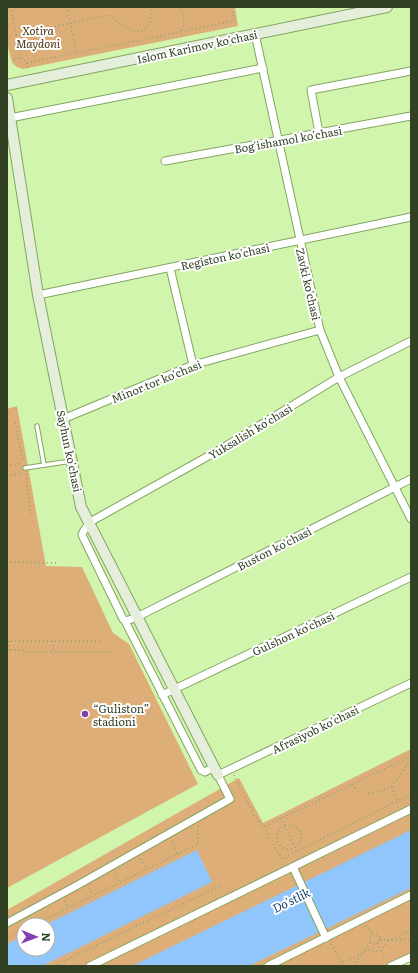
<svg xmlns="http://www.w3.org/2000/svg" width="418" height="973" font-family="Literata,serif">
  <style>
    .green { fill: #ddae77; fill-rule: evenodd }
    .water { fill: #91c6fc }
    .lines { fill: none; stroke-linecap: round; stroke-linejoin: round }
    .lane-casing { stroke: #84a561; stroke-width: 5.5 }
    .street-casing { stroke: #84a561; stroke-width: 9 }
    .secondary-casing { stroke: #84a561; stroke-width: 12 }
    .path { stroke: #89a46f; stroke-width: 1.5; stroke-dasharray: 1 3; stroke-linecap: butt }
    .lane { stroke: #fff; stroke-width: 3.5 }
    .street { stroke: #fff; stroke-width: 7 }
    .secondary { stroke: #e4eeda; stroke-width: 10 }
    .poi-dot { fill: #853eb1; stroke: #fff; stroke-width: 1.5 }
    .labels { text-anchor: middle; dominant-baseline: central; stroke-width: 4; stroke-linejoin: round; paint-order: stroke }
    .park-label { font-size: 11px; font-style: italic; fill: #4b3211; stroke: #fff }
    .street-label { font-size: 11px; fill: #324023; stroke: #fff }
    .poi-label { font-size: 11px; fill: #324023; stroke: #fff; text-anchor: start }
    .water-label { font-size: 12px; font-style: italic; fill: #11406b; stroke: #fff }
  </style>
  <rect width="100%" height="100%" fill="#d1f5ad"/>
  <g class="green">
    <path d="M7,7h228l3,19 -215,43c-4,-1 -9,-3 -11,-7 -6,-15 -5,-38 -5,-55z"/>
    <path d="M17,406l29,160 36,1 31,66 16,11 69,140 -191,104v-479z"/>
    <path d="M411,749v205l-24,12h-380v-56l232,-132 24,45zM24,925h24v24h-24z"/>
  </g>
  <g class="water">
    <path d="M411,830v58l-162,78h-117z"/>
    <path d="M197,850l15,32 -170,84h-35v-22l17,-9v14h24v-24h-3z"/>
  </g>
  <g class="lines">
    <defs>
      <g id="lane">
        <path d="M37,426l7,39"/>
        <path d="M25,468l46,-7"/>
      </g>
      <g id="street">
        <path d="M255,34l65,296 19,47 72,142"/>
        <path d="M10,118l253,-50"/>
        <path d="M319,133l-8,-43 100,-19"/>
        <path d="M165,161l246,-45"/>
        <path d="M170,268l23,97"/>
        <path d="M38,295l373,-78"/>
        <path d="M411,341l-72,36 -118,72 -131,73 -7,10 -1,3 41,84 3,2 11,-4 274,-138"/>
        <path d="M63,419l130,-54 127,-35"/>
        <path d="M125,621l76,149 4,2 9,-5"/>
        <path d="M162,695l249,-118"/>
        <path d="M293,867l33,71"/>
        <path d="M7,923l69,-37 154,-87 -12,-24 193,-92"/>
        <path d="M90,966l321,-157"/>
        <path d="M268,966l143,-71"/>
        <path d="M391,966l20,-9"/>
      </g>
      <g id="secondary">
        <path d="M7,85l380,-78"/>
        <path d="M7,98l31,197 43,212 137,268"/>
      </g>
    </defs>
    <use href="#lane" class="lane-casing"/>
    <use href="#street" class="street-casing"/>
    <use href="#secondary" class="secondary-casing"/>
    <g class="path">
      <path d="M10,7l11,51 6,5 207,-42 -2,-14"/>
      <path d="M67,7l9,45"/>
      <path d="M179,7c6,7 6,15 2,24"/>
      <path d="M16,35l93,-20c10,7 28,25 39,11 3,-5 3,-13 5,-19"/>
      <path d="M14,59l7,-1"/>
      <path d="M27,63l1,5"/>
      <path d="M15,423l8,39"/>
      <path d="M7,466l15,-3"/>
      <path d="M26,474l5,42"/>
      <path d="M7,476l16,-3"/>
      <path d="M7,562l49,1"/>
      <path d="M7,641h95"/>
      <path d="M9,641v9"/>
      <path d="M53,641v10"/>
      <path d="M7,650h16l2,2h88"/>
      <path d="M234,775l20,41 10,11 18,32 129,-65"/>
      <path d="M352,784l3,5"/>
      <path d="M392,787l5,14 1,7"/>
      <path d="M368,793c27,-2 29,-14 43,-34"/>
      <path d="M281,818l16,33"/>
      <circle cx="289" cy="837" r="12"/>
      <path d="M265,826l146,-70"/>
      <path d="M172,841l5,13"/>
      <path d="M140,859l7,10"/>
      <path d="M115,873l5,9"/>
      <path d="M89,888l4,7"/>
      <path d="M65,901l3,7"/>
      <path d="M34,925l164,-81v-19"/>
      <path d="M366,926l7,8"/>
      <circle cx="375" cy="939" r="5"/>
      <path d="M7,938l17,-8"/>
      <path d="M380,940l31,-1"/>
      <path d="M377,943l9,18"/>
      <path d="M331,944l11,19"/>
      <path d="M53,966l167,-80"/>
      <path d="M336,966l33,-16c16,5 12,-4 21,-10 7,-3 14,-7 21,-10"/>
      <path d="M353,966l18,-24"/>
    </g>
    <use href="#lane" class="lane"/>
    <use href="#street" class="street"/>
    <use href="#secondary" class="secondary"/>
  </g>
  <circle class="poi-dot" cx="85" cy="714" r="4"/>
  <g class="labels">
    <g class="park-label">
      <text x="38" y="30">Xotira<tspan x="38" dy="13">Maydoni</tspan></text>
    </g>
    <g class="street-label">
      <text transform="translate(197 46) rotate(-12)">Islom Karimov ko'chasi</text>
      <text transform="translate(288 139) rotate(-10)">Bog'ishamol ko'chasi</text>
      <text transform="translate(225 256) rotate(-12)">Registon ko'chasi</text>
      <text transform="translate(309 284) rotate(77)">Zavki ko'chasi</text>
      <text transform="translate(156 381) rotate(-22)">Minor tor ko'chasi</text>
      <text transform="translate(250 431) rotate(-31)">Yuksalish ko'chasi</text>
      <text transform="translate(70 451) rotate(78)">Sayhun ko'chasi</text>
      <text transform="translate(274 548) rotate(-27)">Buston ko'chasi</text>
      <text transform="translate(293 633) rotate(-25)">Gulshon ko'chasi</text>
      <text transform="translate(315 729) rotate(-26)">Afrasiyob ko'chasi</text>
    </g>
    <g class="poi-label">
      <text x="93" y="708">“Guliston”<tspan x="93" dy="13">stadioni</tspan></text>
    </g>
    <g class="water-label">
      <text transform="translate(291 900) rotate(-26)">Do'stlik</text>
    </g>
  </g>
  <rect width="418" height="973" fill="none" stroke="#324023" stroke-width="16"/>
  <g transform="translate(36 937) rotate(91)"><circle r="19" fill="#ffffff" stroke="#adb3a7"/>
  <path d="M0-3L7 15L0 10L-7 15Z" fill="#853eb1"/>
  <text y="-6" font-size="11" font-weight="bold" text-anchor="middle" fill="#324023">N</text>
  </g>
</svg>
